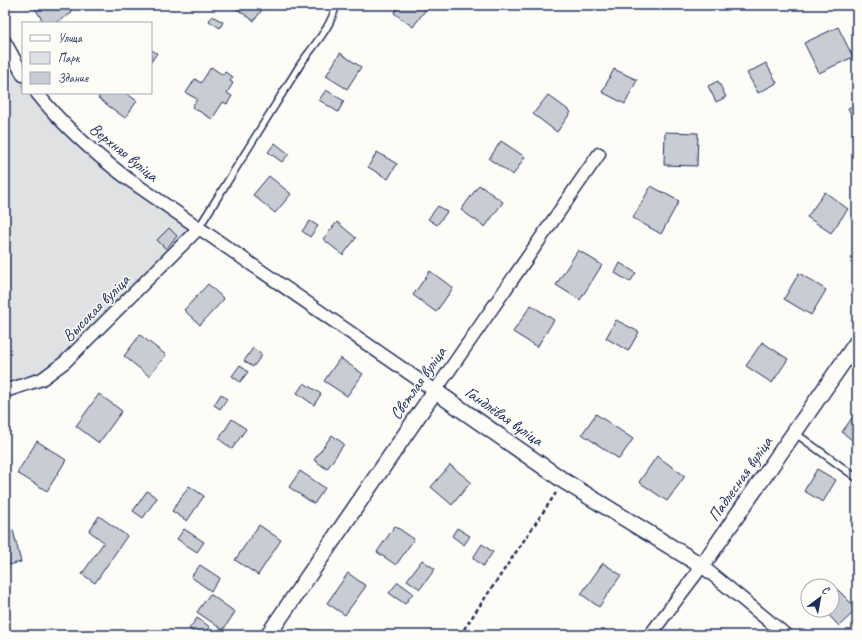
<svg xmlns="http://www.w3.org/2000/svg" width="862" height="640" font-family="Caveat,sans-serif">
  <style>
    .green { fill: #e0e1e3; stroke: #7e88a0 }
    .building { fill: #c9ccd3; stroke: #1b2f5e }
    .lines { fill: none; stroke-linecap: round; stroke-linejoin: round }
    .service-casing { stroke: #1b2f5e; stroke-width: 9 }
    .minor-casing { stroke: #1b2f5e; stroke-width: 15 }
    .tertiary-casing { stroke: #1b2f5e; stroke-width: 18 }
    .path { stroke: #1b2f5e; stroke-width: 2.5; stroke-dasharray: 4 3; stroke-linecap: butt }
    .service { stroke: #fdfcf7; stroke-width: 6 }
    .minor { stroke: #fdfcf7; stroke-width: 12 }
    .tertiary { stroke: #fdfcf7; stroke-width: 15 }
    .labels { text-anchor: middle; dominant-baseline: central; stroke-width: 3; stroke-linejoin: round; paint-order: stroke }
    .street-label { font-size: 17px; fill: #1b2f5e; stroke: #fdfcf7 }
  </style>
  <rect width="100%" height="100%" fill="#fdfcf7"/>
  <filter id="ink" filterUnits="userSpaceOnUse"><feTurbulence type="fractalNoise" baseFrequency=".025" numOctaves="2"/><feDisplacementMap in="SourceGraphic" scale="8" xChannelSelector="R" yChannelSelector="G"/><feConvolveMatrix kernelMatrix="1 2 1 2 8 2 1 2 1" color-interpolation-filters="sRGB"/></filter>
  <g filter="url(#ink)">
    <path class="green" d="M5,42l18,33v18h14l32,36 129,100 -133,133 -60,29z"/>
    <g class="building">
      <path d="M33,5h34l5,8 -17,10h-11z"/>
      <path d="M231,5h34l-11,16z"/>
      <path d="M400,5h29l-16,22 -19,-14z"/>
      <path d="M212,16l11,6 -3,6 -11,-7z"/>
      <path d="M838,27l15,30 -34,16 -15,-30z"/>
      <path d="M151,50l6,3 -6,9z"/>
      <path d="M340,53l21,14 -14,22 -21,-13z"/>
      <path d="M766,63l11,20 -19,10 -11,-20z"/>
      <path d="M211,67l12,8 2,-3 8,5 -3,4 3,2 -6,10 5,3 -5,8 -4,-2 -11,17 -20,-12 5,-8 -11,-6 9,-14 6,4z"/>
      <path d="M614,69l23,11 -12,24 -23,-12z"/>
      <path d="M718,81l8,16 -10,5 -8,-16z"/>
      <path d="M326,90l18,11 -6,11 -19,-12z"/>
      <path d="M102,93h24l11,8 -12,17 -27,-20z"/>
      <path d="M548,95l23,17 -14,20 -24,-18z"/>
      <path d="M857,104v24l-9,-20z"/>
      <path d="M665,132l33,1 -1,33 -33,-1z"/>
      <path d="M501,141l24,16 -12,18 -24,-16z"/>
      <path d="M275,143l14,11 -7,8 -14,-10z"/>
      <path d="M377,152l20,12 -9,15 -20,-12z"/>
      <path d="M269,176l22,18 -16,19 -22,-18z"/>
      <path d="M479,185l24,17 -18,25 -24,-17z"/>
      <path d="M651,186l28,15 -18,33 -28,-16z"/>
      <path d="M825,192l23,17 -17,24 -24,-16z"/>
      <path d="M438,206l9,6 -10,13 -9,-6z"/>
      <path d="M310,221l8,5 -8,11 -8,-6z"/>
      <path d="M337,222l19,16 -13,17 -20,-16z"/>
      <path d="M169,228l8,8 -11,13 -9,-9z"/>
      <path d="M578,250l24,15 -22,35 -24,-15z"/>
      <path d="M620,263l16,10 -6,9 -15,-9z"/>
      <path d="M430,271l23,17 -17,24 -23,-17z"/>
      <path d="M799,273l27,17 -15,25 -27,-16z"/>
      <path d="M208,284l16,15 -24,26 -16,-15z"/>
      <path d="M531,305l23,15 -17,27 -24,-15z"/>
      <path d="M616,320l23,12 -11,19 -22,-13z"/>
      <path d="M140,335l26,20 -17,21 -25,-20z"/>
      <path d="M762,342l26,17 -16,24 -26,-17z"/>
      <path d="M253,348l9,7 -9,12 -9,-6z"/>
      <path d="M340,358l23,16 -16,22 -23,-15z"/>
      <path d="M240,365l8,7 -8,10 -8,-6z"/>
      <path d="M304,383l17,11 -7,11 -17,-12z"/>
      <path d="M99,394l23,17 -23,32 -23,-17z"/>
      <path d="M221,394l6,5 -7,10 -6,-4z"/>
      <path d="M857,411v33l-15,-12z"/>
      <path d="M596,414l37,25 -14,20 -37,-25z"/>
      <path d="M232,419l14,10 -14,20 -13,-10z"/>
      <path d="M332,435l12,9 -17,25 -13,-9z"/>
      <path d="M37,441l29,19 -19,31 -30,-18z"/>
      <path d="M657,456l28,20 -18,25 -28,-19z"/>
      <path d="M450,465l21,17 -19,23 -21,-18z"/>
      <path d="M817,469l19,11 -13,22 -19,-11z"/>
      <path d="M300,471l25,17 -11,16 -25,-17z"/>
      <path d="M189,486l15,10 -17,25 -15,-10z"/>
      <path d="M147,491l10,7 -14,20 -10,-7z"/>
      <path d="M99,516l28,20 -32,47 -13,-9 22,-32 -15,-11z"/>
      <path d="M259,525l22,15 -23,35 -23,-15z"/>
      <path d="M395,526l19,13 -18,26 -19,-13z"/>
      <path d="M457,528l13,8 -6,9 -12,-9z"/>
      <path d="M184,529l20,13 -7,10 -20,-13z"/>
      <path d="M13,530l8,32 -16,4v-34z"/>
      <path d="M482,544l11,8 -10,14 -10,-8z"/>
      <path d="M422,560l13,9 -15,20 -13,-9z"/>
      <path d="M603,563l18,12 -22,32 -18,-13z"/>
      <path d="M200,565l20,13 -9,13 -20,-14z"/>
      <path d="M348,573l18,13 -21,29 -18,-12z"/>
      <path d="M398,582l15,11 -8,11 -16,-11z"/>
      <path d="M837,589l20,20 -18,17 -15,-16h8v-17z"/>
      <path d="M210,594l25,18 -12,18 -26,-18z"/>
      <path d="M197,618l13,9 -5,8h-7l-9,-6z"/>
      <path d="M310,629l9,6h-13z"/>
    </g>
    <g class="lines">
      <defs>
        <g id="service">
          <path d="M198,229c34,-55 68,-110 102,-164 13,-19 31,-37 36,-60"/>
          <path d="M795,433l62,45"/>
        </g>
        <g id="minor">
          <path d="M5,42l18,33"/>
          <path d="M37,93c26,33 58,61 91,86l307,212 164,-237"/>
          <path d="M5,391l37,-12 23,-17 133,-133"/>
          <path d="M650,635l52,-69 84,69"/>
        </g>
        <path id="tertiary" d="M268,635l167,-244 129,90 138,85 155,-224"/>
      </defs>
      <use href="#service" class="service-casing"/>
      <use href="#minor" class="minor-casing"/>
      <use href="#tertiary" class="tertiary-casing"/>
      <path class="path" d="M460,635l96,-142"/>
      <use href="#service" class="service"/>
      <use href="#minor" class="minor"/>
      <use href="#tertiary" class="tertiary"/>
    </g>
  </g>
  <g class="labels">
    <g class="street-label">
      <text transform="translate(124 152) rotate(39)">Верхняя вуліца</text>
      <text transform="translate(96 308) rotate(-45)">Высокая вуліца</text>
      <text transform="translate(418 383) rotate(-55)">Светлая вуліца</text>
      <text transform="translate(504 416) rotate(35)">Гандлёвая вуліца</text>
      <text transform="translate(740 479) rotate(-55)">Падлесная вуліца</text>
    </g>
  </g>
  <rect width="862" height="640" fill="none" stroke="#fdfcf7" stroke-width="20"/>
  <rect x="10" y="10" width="842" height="620" fill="none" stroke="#1b2f5e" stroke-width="1.5" filter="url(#ink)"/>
  <rect x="22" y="22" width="130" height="72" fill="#fdfcf7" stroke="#a3aaba"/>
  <rect x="30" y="35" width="20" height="6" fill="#fdfcf7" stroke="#a3aaba"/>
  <text x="58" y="42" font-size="12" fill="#1b2f5e">Улица</text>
  <rect x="30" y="52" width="20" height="12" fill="#e0e1e3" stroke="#a3aaba"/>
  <text x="58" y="62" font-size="12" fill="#1b2f5e">Парк</text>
  <rect x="30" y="72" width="20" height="12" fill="#c9ccd3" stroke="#a3aaba"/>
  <text x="58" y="82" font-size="12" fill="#1b2f5e">Здание</text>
  <g transform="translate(820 598) rotate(32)"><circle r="19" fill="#fdfcf7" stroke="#a3aaba"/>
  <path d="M0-3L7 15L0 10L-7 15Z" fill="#1b2f5e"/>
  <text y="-6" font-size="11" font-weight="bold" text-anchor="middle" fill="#1b2f5e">С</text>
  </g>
</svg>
